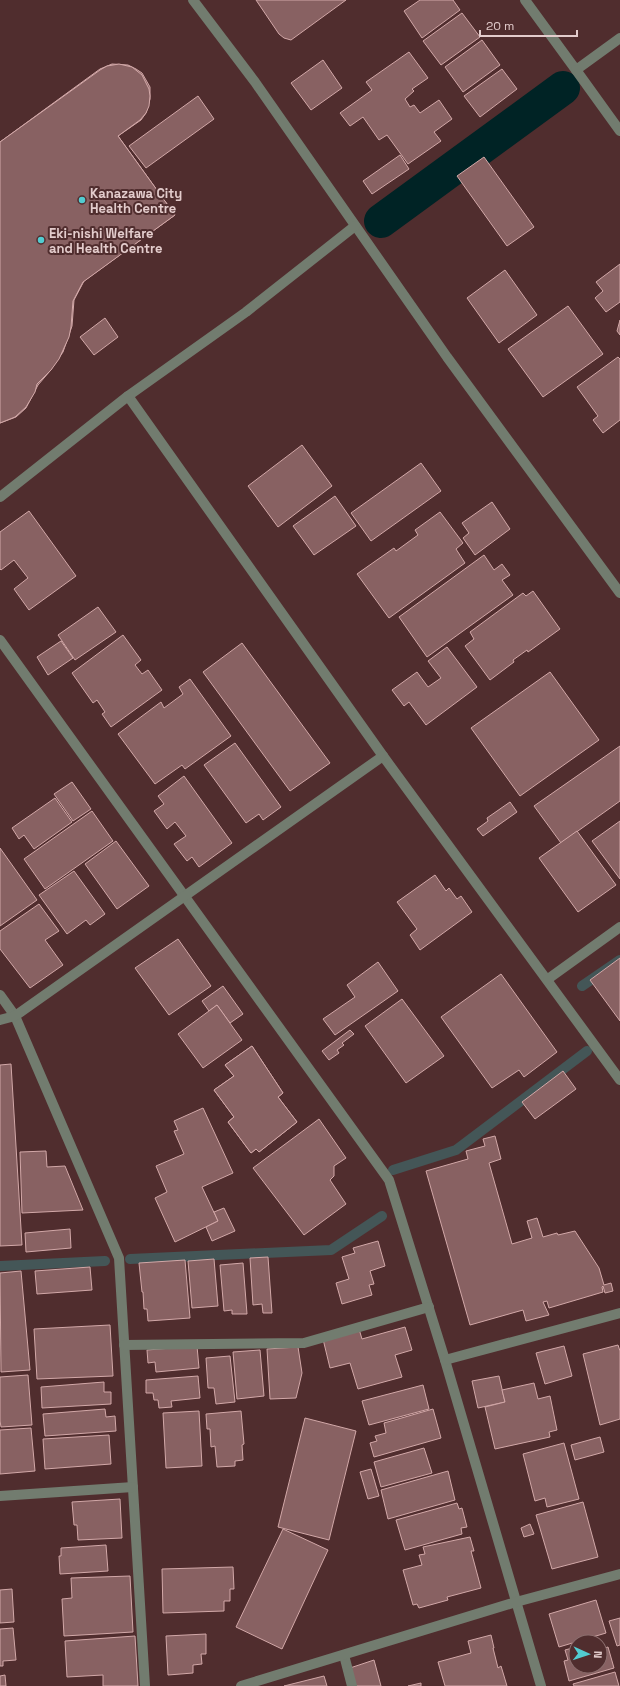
<svg xmlns="http://www.w3.org/2000/svg" width="620" height="1686" font-family="'Space Grotesk',sans-serif">
  <style>
    .lines { fill: none; stroke-linecap: round; stroke-linejoin: round }
    .stream { stroke: #445657; stroke-width: 10 }
    .canal { stroke: #002325; stroke-width: 34 }
    .building { fill: #886162; stroke: #d2a8a8 }
    .minor { stroke: #727c6f; stroke-width: 10 }
    .poi-dot { fill: #52ccd1; stroke: #502d2e; stroke-width: 1.5 }
    .labels { text-anchor: middle; dominant-baseline: central; stroke-width: 4; stroke-linejoin: round; paint-order: stroke }
    .poi-label { font-size: 13px; font-weight: bold; fill: #e3cccc; stroke: #502d2e; text-anchor: start }
  </style>
  <rect width="100%" height="100%" fill="#502d2e"/>
  <g class="lines">
    <g class="stream">
      <path d="M582,986l38,-26"/>
      <path d="M393,1170l63,-20 131,-99"/>
      <path d="M130,1259l201,-9 51,-34"/>
      <path d="M0,1266l105,-5"/>
    </g>
    <path class="canal" d="M381,221l182,-133"/>
  </g>
  <g class="building">
    <path d="M256,0h90l-55,40 -7,-2 -5,-4z"/>
    <path d="M420,0h33l7,10 -38,28 -18,-27z"/>
    <path d="M462,13l18,24 -39,28 -18,-24z"/>
    <path d="M482,40l18,25 -37,27 -18,-25z"/>
    <path d="M409,52l19,26 -16,11 2,2 -9,8 5,8 4,-2 6,8 19,-13 13,19 -18,13 7,9 -33,23 -21,-29 -8,5 -16,-23 -13,9 -10,-13 32,-23 -6,-8z"/>
    <path d="M323,60l19,28 -31,22 -20,-27z"/>
    <path d="M112,64l16,1 8,4 6,4 8,14v12l-4,14 -5,7 -23,16 57,79 -91,66 -10,19 -2,26 -9,26 -13,19 -12,14 -12,23 -10,9 -16,6v-281l100,-73z"/>
    <path d="M119,64l13,3 10,8 7,14 1,7 -1,10 -3,7 -6,7 -22,16 57,79 -92,67 -10,19 -2,26 -2,10 -10,22 -8,11 -14,14 -2,8 -9,15 -11,10 -15,6v-281l100,-72 7,-4z"/>
    <path d="M502,69l15,20 -37,28 -16,-21z"/>
    <path d="M198,96l16,23 -68,49 -17,-22z"/>
    <path d="M400,155l9,14 -37,25 -9,-13z"/>
    <path d="M484,157l50,70 -27,19 -50,-70z"/>
    <path d="M620,264v38l-14,10 -11,-14 8,-7 -7,-9z"/>
    <path d="M505,270l32,45 -38,28 -32,-45z"/>
    <path d="M568,306l35,48 -60,43 -35,-48z"/>
    <path d="M105,318l13,19 -24,18 -14,-18z"/>
    <path d="M620,320v15l-3,-4z"/>
    <path d="M618,357l2,2v61l-17,13 -10,-13 5,-4 -21,-29z"/>
    <path d="M302,445l30,41 -54,41 -30,-41z"/>
    <path d="M421,463l20,28 -70,50 -20,-28z"/>
    <path d="M335,496l21,30 -42,29 -21,-29z"/>
    <path d="M492,502l18,27 -35,26 -12,-17 6,-5 -7,-10z"/>
    <path d="M29,511l47,65 -47,34 -15,-21 14,-11 -14,-18 -13,10 -1,-1v-37z"/>
    <path d="M440,512l23,31 -7,6 9,14 -76,55 -32,-44 37,-26 2,3 22,-16 -3,-5z"/>
    <path d="M484,555l10,15 8,-6 8,11 -8,5 11,15 -86,62 -28,-40z"/>
    <path d="M533,591l27,38 -32,23 -1,-2 -14,10 1,2 -24,18 -25,-34 9,-7 -4,-7 53,-39 3,3z"/>
    <path d="M98,607l18,25 -41,28 -17,-25z"/>
    <path d="M123,635l18,25 -6,5 7,9 6,-4 14,20 -51,37 -9,-13 3,-2 -8,-12 -4,3 -21,-30z"/>
    <path d="M61,641l12,17 -25,17 -11,-18z"/>
    <path d="M242,643l88,120 -40,28 -87,-119z"/>
    <path d="M447,647l30,40 -51,38 -17,-23 -5,4 -12,-16 25,-18 11,15 13,-9 -13,-17z"/>
    <path d="M550,672l49,68 -79,56 -49,-68z"/>
    <path d="M190,679l41,57 -46,33 -3,-4 -27,19 -37,-50 43,-32 3,6 19,-14 -4,-7z"/>
    <path d="M235,743l46,64 -18,13 -4,-6 -13,9 -42,-58z"/>
    <path d="M620,746v55l-59,42 -27,-37z"/>
    <path d="M184,776l48,67 -33,24 -7,-10 -5,4 -13,-17 12,-8 -11,-14 -8,7 -13,-18 10,-7 -6,-8z"/>
    <path d="M72,782l19,27 -18,12 -19,-27z"/>
    <path d="M55,798l17,24 -38,27 -10,-14 -5,4 -7,-11z"/>
    <path d="M510,802l7,10 -34,24 -6,-7 11,-8 -1,-3z"/>
    <path d="M92,811l21,30 -68,48 -21,-30z"/>
    <path d="M620,821v58l-28,-38z"/>
    <path d="M577,831l39,54 -38,27 -39,-54z"/>
    <path d="M116,841l33,45 -32,23 -32,-45z"/>
    <path d="M0,848l37,52 -37,26z"/>
    <path d="M74,871l31,43 -15,11 -4,-5 -19,14 -28,-39z"/>
    <path d="M435,875l11,16 3,-3 8,11 4,-3 11,16 -52,38 -10,-15 7,-6 -20,-27z"/>
    <path d="M39,904l20,27 -14,9 18,25 -33,23 -30,-39v-18z"/>
    <path d="M178,939l33,47 -42,29 -34,-47z"/>
    <path d="M620,958v63l-30,-41z"/>
    <path d="M378,962l20,29 -63,44 -12,-16 32,-22 -8,-12z"/>
    <path d="M501,974l56,78 -33,25 -5,-7 -27,18 -51,-71z"/>
    <path d="M223,986l20,28 -13,9 -13,-18 -8,6 -7,-10z"/>
    <path d="M402,999l42,57 -38,27 -41,-57z"/>
    <path d="M217,1005l25,35 -39,28 -25,-34z"/>
    <path d="M350,1030l4,4 -12,9 2,2 -7,5 2,3 -10,7 -7,-9z"/>
    <path d="M252,1046l31,47 -5,4 19,25 -38,30 -3,-3 -5,4 -23,-31 6,-5 -20,-27 20,-14 -9,-11z"/>
    <path d="M252,1046l31,47 -5,4 19,25 -38,30 -3,-3 -5,4 -23,-31 6,-5 -20,-27 20,-14 -9,-11z"/>
    <path d="M11,1064l11,181 -22,1v-181z"/>
    <path d="M563,1071l13,18 -41,30 -13,-17z"/>
    <path d="M203,1108l30,65 -31,14 16,34 -43,21 -20,-44 12,-6 -11,-26 28,-12 -10,-23 4,-1 -4,-9z"/>
    <path d="M319,1119l27,39 -12,8v10l-4,4 16,24 -42,31 -51,-67z"/>
    <path d="M495,1136l6,23 -12,4 23,81 20,-6 -5,-17 10,-3 6,19 14,-4 1,2 17,-4 24,37 5,17 7,-2 2,8 -8,2 -2,-7 -1,1 1,5 -54,16 -2,-7 -4,1 6,13 -23,6 -3,-11 -53,15 -44,-154 42,-12 -2,-8 19,-5 -2,-7z"/>
    <path d="M46,1151l1,16 18,-1 18,44 -61,3 -2,-61z"/>
    <path d="M224,1208l11,23 -23,10 -6,-14 12,-6 -4,-9z"/>
    <path d="M70,1229l1,19 -45,4 -1,-19z"/>
    <path d="M378,1241l7,25 -15,5 4,13 -5,1 3,10 -30,9 -6,-21 13,-4 -7,-22 13,-4 -2,-5z"/>
    <path d="M268,1257l4,56h-9l-1,-9 -9,1 -3,-47z"/>
    <path d="M214,1259l4,47 -26,2 -4,-47z"/>
    <path d="M185,1260l5,58 -42,3 -1,-12h-3l-1,-17h-1l-3,-29z"/>
    <path d="M243,1263l4,51h-15v-4l-8,1 -4,-46z"/>
    <path d="M90,1267l2,23 -55,4 -2,-23z"/>
    <path d="M21,1271l9,99 -29,2 -1,-99z"/>
    <path d="M110,1325l3,51 -76,3 -3,-50z"/>
    <path d="M405,1327l7,23 -17,5 7,22 -44,12 -8,-26 -20,5 -7,-29 36,-10 3,10z"/>
    <path d="M618,1345l2,6v68l-20,6 -17,-71z"/>
    <path d="M197,1346l2,22 -43,4 -1,-10 -7,1 -1,-13z"/>
    <path d="M564,1346l8,30 -27,8 -9,-31z"/>
    <path d="M298,1347l4,26 -6,25 -26,1 -3,-50z"/>
    <path d="M260,1350l4,46 -27,3 -4,-47z"/>
    <path d="M230,1356l5,46 -19,2 -2,-16h-6l-2,-30z"/>
    <path d="M28,1375l4,50 -31,2 -1,-6v-44z"/>
    <path d="M198,1376l2,22 -29,3 1,6 -13,1 -1,-8h-4l-1,-7h-7v-13z"/>
    <path d="M499,1376l6,26 -27,6 -6,-27z"/>
    <path d="M104,1382v10h7v12l-69,4 -1,-21z"/>
    <path d="M534,1383l4,16 12,-3 7,34 -8,2 1,5 -55,12 -10,-42 20,-5 -3,-12z"/>
    <path d="M423,1385l6,24 -60,16 -7,-24z"/>
    <path d="M105,1409l1,8 9,-1 1,15 -71,5 -2,-22z"/>
    <path d="M433,1409l8,29 -67,19 -4,-14 7,-2 -2,-5 11,-3 -2,-10z"/>
    <path d="M199,1411l3,55 -36,2 -3,-55z"/>
    <path d="M241,1411l3,33 -2,1 1,15 -8,1v5l-18,1 -2,-21 -4,1 -1,-18h-3l-1,-15z"/>
    <path d="M305,1418l51,13 -27,109 -51,-13z"/>
    <path d="M31,1428l4,43 -35,3v-44z"/>
    <path d="M109,1435l2,29 -66,5 -2,-30z"/>
    <path d="M600,1437l4,15 -29,8 -4,-15z"/>
    <path d="M564,1443l15,56 -32,8 -2,-9 -10,3 -12,-47z"/>
    <path d="M424,1448l8,25 -51,14 -7,-25z"/>
    <path d="M371,1469l8,27 -11,3 -8,-27z"/>
    <path d="M448,1471l7,29 -67,19 -7,-29z"/>
    <path d="M120,1499l2,39 -44,2 -1,-15h-3l-2,-23z"/>
    <path d="M583,1502l15,55 -46,12 -16,-54z"/>
    <path d="M457,1503l2,6 3,-1 5,19 -6,1 1,6 -57,16 -9,-30z"/>
    <path d="M530,1524l4,10 -10,3 -3,-9z"/>
    <path d="M283,1529l45,21 -46,99 -46,-22z"/>
    <path d="M470,1537l4,14h-3l10,37 -34,9 1,3 -29,8 -2,-4 -4,1 -10,-35 19,-5 -3,-10 6,-1 -2,-7z"/>
    <path d="M106,1545l2,26 -48,3 -1,-18h2v-8z"/>
    <path d="M233,1567l1,22h-4v12h-6v10l-61,2 -1,-44z"/>
    <path d="M130,1576l3,56 -69,4 -2,-37 10,-1 -1,-20z"/>
    <path d="M12,1589l2,33 -14,1v-33z"/>
    <path d="M596,1600l10,33 -47,14 -10,-33z"/>
    <path d="M620,1618v27l-3,1 -8,-25z"/>
    <path d="M13,1628l3,32 -13,1v5h-3v-37z"/>
    <path d="M206,1634v20h-5l1,10 -9,1v8l-25,2 -2,-39z"/>
    <path d="M491,1635l3,13h-1l5,20 3,-2 6,20h-62l-7,-24 33,-9 -3,-12z"/>
    <path d="M135,1636l3,50h-35v-11l-36,2 -2,-36z"/>
    <path d="M600,1643l1,6 7,-2 6,21 -45,13 -5,-20 4,-1 -3,-10 11,-3v19h24z"/>
    <path d="M374,1660l7,26h-29l-5,-17z"/>
    <path d="M615,1672l4,14h-45l-1,-2z"/>
    <path d="M5,1675l1,11h-6v-10z"/>
    <path d="M324,1676l3,10h-43z"/>
    <path d="M421,1683v3h-13z"/>
  </g>
  <g class="lines">
    <g class="minor">
      <path d="M193,0l62,82 192,275 173,236"/>
      <path d="M525,0l51,70 44,-32"/>
      <path d="M576,70l44,61"/>
      <path d="M128,396l255,360 237,324"/>
      <path d="M0,497l128,-101 118,-84 109,-86"/>
      <path d="M0,640l389,540 56,180 96,326"/>
      <path d="M548,979l72,-52"/>
      <path d="M0,995l15,21 104,242 26,428"/>
      <path d="M0,1020l15,-4 368,-260"/>
      <path d="M124,1345l180,-2 125,-36"/>
      <path d="M445,1360l175,-47"/>
      <path d="M0,1496l133,-9"/>
      <path d="M344,1655l8,31"/>
      <path d="M241,1686l275,-84 104,-28"/>
    </g>
  </g>
  <g class="poi-dot">
    <circle cx="82" cy="200" r="4"/>
    <circle cx="41" cy="240" r="4"/>
  </g>
  <g class="labels">
    <g class="poi-label">
      <text x="90" y="193">Kanazawa City<tspan x="90" dy="15">Health Centre</tspan></text>
      <text x="49" y="233">Eki-nishi Welfare<tspan x="49" dy="15">and Health Centre</tspan></text>
    </g>
  </g>
  <g transform="translate(588 1654) rotate(93)"><circle r="19" fill="#502d2e" stroke="#8b6d6d"/>
  <path d="M0-3L7 15L0 10L-7 15Z" fill="#52ccd1"/>
  <text y="-6" font-size="11" font-weight="bold" text-anchor="middle" fill="#e3cccc">N</text>
  </g>
  <path d="M480 30v6h97v-6" fill="none" stroke="#e3cccc" stroke-width="2"/>
  <text x="486" y="30" font-size="12" fill="#e3cccc" stroke="#502d2e" stroke-width="3" paint-order="stroke">20 m</text>
</svg>
